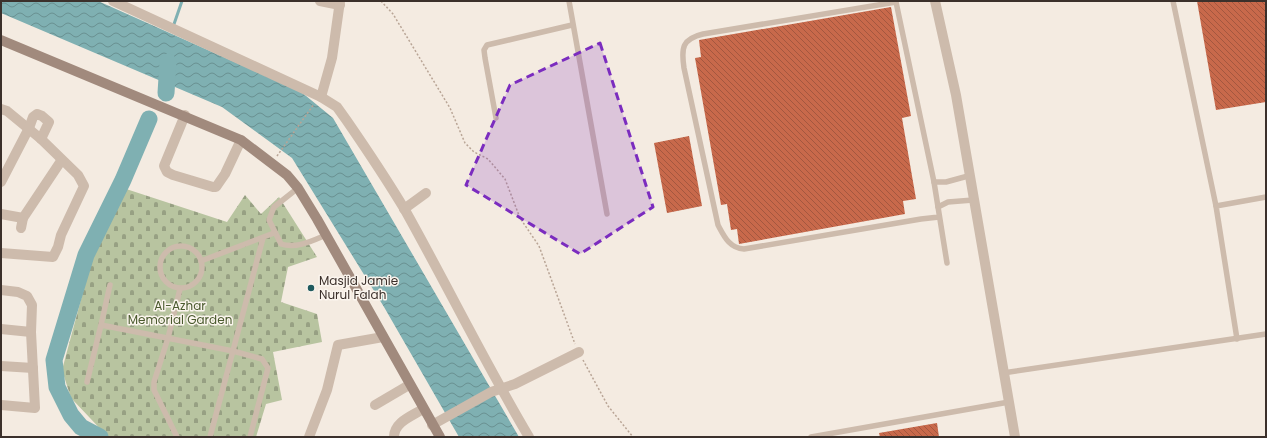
<svg xmlns="http://www.w3.org/2000/svg" width="1267" height="438" viewBox="0 0 1267 438" font-family="Poppins,sans-serif">
<defs>
<pattern id="cemetery-stones" width="16" height="16" patternUnits="userSpaceOnUse"><rect width="16" height="16" fill="#b8c4a0"/><path d="M2 7V4a2 2 0 0 1 4 0v3zM10 15v-3a2 2 0 0 1 4 0v3z" fill="#97a083"/></pattern>
<pattern id="water-waves" width="16" height="10" patternUnits="userSpaceOnUse"><rect width="16" height="10" fill="#7fb0b2"/><path d="M0 5q4-4 8 0t8 0" fill="none" stroke="#699091"/></pattern>
<pattern id="building-back-hatch" width="6" height="6" patternUnits="userSpaceOnUse"><rect width="6" height="6" fill="#c8694b"/><path d="M-1 5l2 2M0 0l6 6M5-1l2 2" fill="none" stroke="#a4573f"/></pattern>
</defs>
<rect width="100%" height="100%" fill="#f4ebe1"/>
<path fill="url(#cemetery-stones)" d="M117 186 227 222 245 195 261 214 279 197 317 257 288 267 281 302 317 314 322 342 273 352 282 400 266 404 256 437H108L71 398 62 370 93 255Z"/>
<path fill="url(#water-waves)" d="M1 1H98L300 91 333 118 519 437H459L384 307 292 158 222 107 1 13Z"/>
<g fill="none" stroke-linecap="round" stroke-linejoin="round">
<path stroke="#7fb0b2" stroke-width="3" d="M173 27 182 1"/>
<g stroke="#7fb0b2" stroke-width="17">
<path d="M166 93 168 62"/>
<path d="M100 437 81 427 71 415 57 387 54 360 86 255 123 180 149 119"/>
</g>
</g>
<g fill="url(#building-back-hatch)">
<path d="M1197 1H1266V102L1216 110Z"/>
<path d="M891 7 911 116 902 118 916 199 903 201 905 214 739 244 737 229 731 230 727 204 721 205 695 58 701 57 699 40Z"/>
<path d="M689 136 702 206 667 213 654 143Z"/>
<path d="M937 423 939 437H880L879 433Z"/>
</g>
<g fill="none" stroke-linecap="round" stroke-linejoin="round">
<g stroke="#b9a596" stroke-width="1.5" stroke-dasharray="2 2" stroke-linecap="butt">
<path d="M381 1 393 14 450 108 465 143 474 152 488 159 505 179 520 218 539 246 575 344"/>
<path d="M277 156 314 104"/>
<path d="M583 360 608 406 633 437"/>
</g>
<g stroke="#cdbbac" stroke-width="5.5">
<path d="M569 1 607 214"/>
<path d="M1173 1 1216 206"/>
<path d="M496 118 485 58 484 50 487 45 572 25"/>
<path d="M934 182H946L968 176"/>
<path d="M298 188 274 207 269 220 281 244C296 249 312 241 326 235"/>
<path d="M938 207 948 202 973 200"/>
<path d="M939 217 921 219 744 249C729 248 724 236 718 225L684 68C681 48 682 39 703 34L896 2 934 182 947 263"/>
<circle cx="181" cy="267" r="21"/>
<path d="M201 261 274 233"/>
<path d="M101 325 110 285"/>
<path d="M1237 339 1216 206 1266 197"/>
<path d="M1003 373 1266 334"/>
<path d="M87 382 101 325 233 351 262 359 268 368 250 437"/>
<path d="M177 437 154 390V382L168 338 180 289"/>
<path d="M210 437 263 238"/>
<path d="M811 437 1009 402"/>
</g>
<g stroke="#cdbbac" stroke-width="10">
<path d="M113 1 321 97 337 107 347 121C367 150 387 180 405 210 447 285 485 363 529 437"/>
<path d="M320 1 340 5"/>
<path d="M935 1 956 95 1015 437"/>
<path d="M321 97 332 58 340 1"/>
<path d="M1 109 7 111 41 139 78 175 84 186 61 235 58 247 53 257 1 253"/>
<path d="M185 115 164 166 167 172 173 175 213 187H216L225 174 241 140"/>
<path d="M1 182 29 128 33 117 37 114 42 116 49 122 41 139"/>
<path d="M404 209 426 193"/>
<path d="M1 214 23 218"/>
<path d="M21 228 23 218 61 161"/>
<path d="M1 290 18 292 27 296 32 305 31 332 35 408 1 405"/>
<path d="M1 329 31 332"/>
<path d="M1 366 33 368"/>
<path d="M375 405 409 385"/>
<path d="M432 425 491 392 515 384 579 352"/>
<path d="M309 437 327 390 338 345 383 337"/>
<path d="M394 437C394 422 412 416 423 409"/>
</g>
<path stroke="#a18a7d" stroke-width="10" d="M1 40 241 140 287 175 298 188 317 219 440 437"/>
</g>
<path fill="#7b2cbf" fill-opacity="0.2" stroke="#7b2cbf" stroke-width="3" stroke-dasharray="8 5" stroke-linejoin="round" d="M600 43 653 207 580 254 466 185 510 85Z"/>
<circle fill="#1f5a5e" stroke="#fbf5ee" stroke-width="1.5" cx="311" cy="288" r="4"/>
<g text-anchor="middle" stroke-width="3" stroke-linejoin="round" paint-order="stroke">
<g font-size="12" fill="#3b302b" stroke="#fbf5ee" text-anchor="start">
<text x="319" y="285">Masjid Jamie<tspan x="319" dy="14">Nurul Falah</tspan></text>
</g>
<g font-size="12" fill="#4a5a2e" stroke="#fbf5ee">
<text x="180" y="310">Al-Azhar<tspan x="180" dy="14">Memorial Garden</tspan></text>
</g>
</g>
<rect width="1267" height="438" fill="none" stroke="#3b302b" stroke-width="4"/>
</svg>
